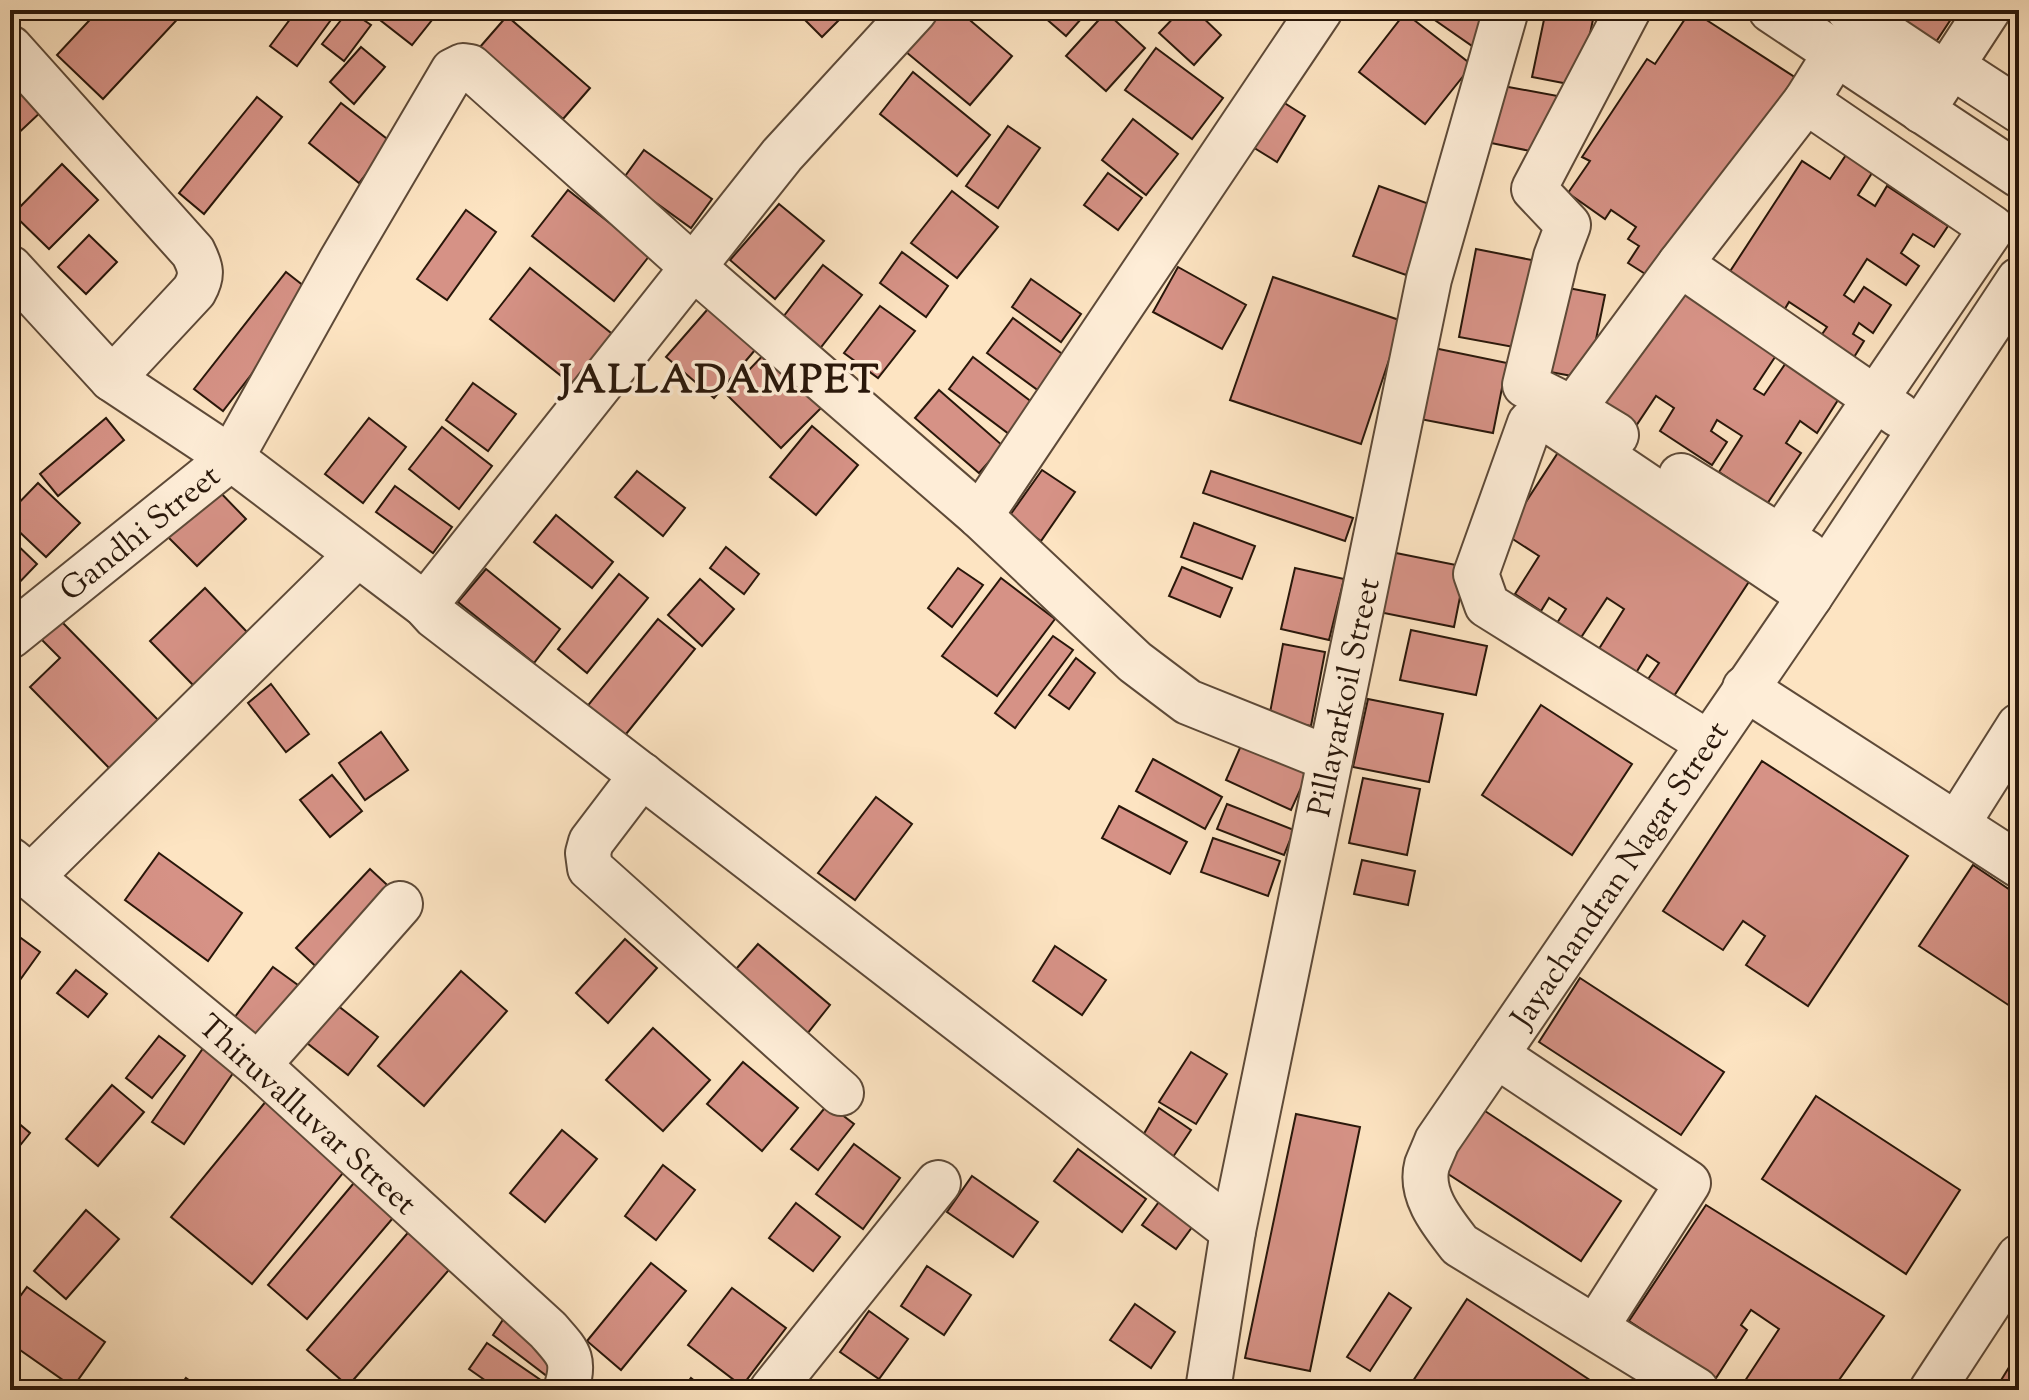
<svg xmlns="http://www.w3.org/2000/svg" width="2029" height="1400" viewBox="0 0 2029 1400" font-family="'Sorts Mill Goudy',serif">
<rect width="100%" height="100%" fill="#fde4c2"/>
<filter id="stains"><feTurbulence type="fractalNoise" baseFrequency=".0025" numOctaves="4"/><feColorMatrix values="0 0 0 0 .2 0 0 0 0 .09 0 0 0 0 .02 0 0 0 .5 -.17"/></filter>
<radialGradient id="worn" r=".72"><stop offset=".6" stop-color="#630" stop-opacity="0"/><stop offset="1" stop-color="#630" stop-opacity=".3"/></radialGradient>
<g fill="#d69286" stroke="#29170a" stroke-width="2">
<path d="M99 10H186L103 99 57 55Z"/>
<path d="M297 10H332L336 13 297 66 270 46Z"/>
<path d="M349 10 371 25 344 61 322 44Z"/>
<path d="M388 10H440L412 45 380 20Z"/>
<path d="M795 10H849L822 37Z"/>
<path d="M932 10H958L1012 56 970 105 900 47Z"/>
<path d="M1036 10H1089L1066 36Z"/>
<path d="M1181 10H1195L1221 35 1194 65 1159 33Z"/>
<path d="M1433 10H1502L1475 48 1429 16Z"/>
<path d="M1546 10H1595L1579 86 1532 77Z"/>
<path d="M1691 10 1807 85 1650 277 1628 263 1639 246 1628 239 1636 227 1611 210 1605 219 1568 193 1590 161 1582 157 1647 59 1655 64Z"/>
<path d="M1870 10H1957L1930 51Z"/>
<path d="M1106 12 1145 48 1106 91 1066 56Z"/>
<path d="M1405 13 1472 65 1425 124 1359 72Z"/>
<path d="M507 16 590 88 563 119 480 47Z"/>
<path d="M361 47 385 67 354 104 330 82Z"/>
<path d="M1156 48 1223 98 1192 139 1125 90Z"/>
<path d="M913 72 990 135 957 176 880 114Z"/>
<path d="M10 75 44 109 10 141Z"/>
<path d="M1503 86 1563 97 1550 155 1491 143Z"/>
<path d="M1267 92 1305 116 1277 162 1238 138Z"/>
<path d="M257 97 282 117 204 214 179 193Z"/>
<path d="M341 103 391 142 359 183 309 143Z"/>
<path d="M1133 119 1178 154 1146 195 1102 160Z"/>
<path d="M1008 126 1040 148 998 208 966 186Z"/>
<path d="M644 150 712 199 691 228 623 179Z"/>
<path d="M1846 155 1872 173 1858 195 1875 206 1887 186 1948 226 1934 247 1913 234 1901 253 1919 266 1906 285 1867 259 1844 295 1854 302 1864 287 1891 305 1873 333 1859 323 1853 334 1864 341 1851 362 1818 340 1827 327 1789 302 1783 312 1727 276 1802 161 1830 179Z"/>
<path d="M62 164 98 200 49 249 13 214Z"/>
<path d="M1108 173 1142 198 1118 230 1084 205Z"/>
<path d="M1379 186 1432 205 1406 275 1353 256Z"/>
<path d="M568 190 650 255 614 301 532 236Z"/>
<path d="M952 191 998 227 957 278 911 243Z"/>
<path d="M779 204 824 241 775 299 730 260Z"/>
<path d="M466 210 496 232 447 300 417 279Z"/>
<path d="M89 235 117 262 86 294 58 267Z"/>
<path d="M1476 249 1547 263 1530 350 1459 337Z"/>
<path d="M902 252 948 286 926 317 880 283Z"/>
<path d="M823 265 862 295 818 351 780 321Z"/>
<path d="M1178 267 1246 305 1222 349 1153 312Z"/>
<path d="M530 268 621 341 580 391 490 319Z"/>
<path d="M286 272 314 294 223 411 194 389Z"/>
<path d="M1678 276 1783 345 1754 389 1764 395 1792 354 1845 389 1817 433 1800 421 1786 443 1801 453 1767 504 1719 472 1742 436 1717 420 1711 431 1727 442 1712 465 1660 431 1674 408 1656 396 1630 435 1591 409Z"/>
<path d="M1273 277 1402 321 1361 444 1230 400Z"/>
<path d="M1031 279 1081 314 1061 342 1012 307Z"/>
<path d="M1563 287 1605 295 1588 379 1545 371Z"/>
<path d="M714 302 761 343 714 398 666 357Z"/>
<path d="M880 306 915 331 878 378 844 353Z"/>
<path d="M1013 318 1065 356 1039 391 987 353Z"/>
<path d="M770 348 826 403 781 448 726 394Z"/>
<path d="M1434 348 1507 363 1493 433 1420 419Z"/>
<path d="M973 357 1037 406 1013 437 949 389Z"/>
<path d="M473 383 516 414 488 451 446 420Z"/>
<path d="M939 390 1003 446 979 473 915 418Z"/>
<path d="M106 418 124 440 58 496 40 474Z"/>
<path d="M369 418 406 447 363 503 325 474Z"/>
<path d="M812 426 858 465 816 515 770 477Z"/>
<path d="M442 427 492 466 459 509 409 469Z"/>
<path d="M1561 448 1754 574 1670 702 1644 685 1659 663 1647 655 1634 676 1597 652 1624 609 1607 598 1580 639 1557 623 1566 609 1549 598 1541 611 1515 594 1539 556 1505 534Z"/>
<path d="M1042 470 1075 492 1041 541 1008 518Z"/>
<path d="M637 471 685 508 663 536 615 497Z"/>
<path d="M1211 471 1353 518 1345 541 1203 493Z"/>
<path d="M38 483 80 523 46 557 10 523V512Z"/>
<path d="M213 485 246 519 197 566 164 533Z"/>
<path d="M395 486 452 527 433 553 376 512Z"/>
<path d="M556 515 613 562 592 588 534 542Z"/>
<path d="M1194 523 1255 546 1242 579 1181 557Z"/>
<path d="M10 538 37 564 14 588 10 585Z"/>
<path d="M726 547 759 574 744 594 710 568Z"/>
<path d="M1386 551 1466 567 1454 627 1374 611Z"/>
<path d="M1182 567 1232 588 1220 617 1169 596Z"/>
<path d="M958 568 983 585 952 627 928 608Z"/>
<path d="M1295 568 1344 579 1329 640 1281 629Z"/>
<path d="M486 569 560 629 534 663 458 602Z"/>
<path d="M619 574 648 598 587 673 558 649Z"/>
<path d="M1001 578 1055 619 997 696 942 656Z"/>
<path d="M700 579 734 609 702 646 668 615Z"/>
<path d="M205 588 248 633 193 685 150 641Z"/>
<path d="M658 619 695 649 622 739 585 709Z"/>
<path d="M60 620 163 725 114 773 30 687 60 658 41 639Z"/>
<path d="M1411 630 1487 646 1476 695 1400 680Z"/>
<path d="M1053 636 1073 650 1015 728 995 713Z"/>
<path d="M1283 644 1325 652 1311 726 1269 718Z"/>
<path d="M1076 658 1095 673 1069 709 1049 695Z"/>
<path d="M271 684 309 734 286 752 248 703Z"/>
<path d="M1368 699 1443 714 1429 782 1353 767Z"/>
<path d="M1541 705 1632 764 1572 855 1482 795Z"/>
<path d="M381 732 408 770 365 800 339 763Z"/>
<path d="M1246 734 1312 764 1291 810 1226 780Z"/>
<path d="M1153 759 1222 797 1205 829 1136 791Z"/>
<path d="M1762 761 1908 856 1808 1006 1746 965 1765 936 1743 921 1723 950 1663 911Z"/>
<path d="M332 775 362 811 330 837 300 800Z"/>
<path d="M1363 778 1420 789 1407 855 1349 843Z"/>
<path d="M876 797 912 824 855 900 818 873Z"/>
<path d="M1227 804 1294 830 1284 855 1217 829Z"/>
<path d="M1119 806 1187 842 1170 874 1102 838Z"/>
<path d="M1213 838 1280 861 1268 896 1201 872Z"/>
<path d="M159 853 242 913 208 961 125 900Z"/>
<path d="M1362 860 1415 871 1408 905 1354 894Z"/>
<path d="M1973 865 2019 896V1012L1919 946Z"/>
<path d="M370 869 398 895 324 974 296 948Z"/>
<path d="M10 930 40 952 10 994Z"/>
<path d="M625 939 657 968 608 1023 576 993Z"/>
<path d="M758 944 830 1005 803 1039 730 976Z"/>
<path d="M1055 946 1106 980 1082 1015 1033 981Z"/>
<path d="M273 967 302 988 259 1044 231 1022Z"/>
<path d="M76 970 107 994 88 1017 57 993Z"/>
<path d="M461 971 507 1011 424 1106 378 1066Z"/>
<path d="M1580 978 1724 1072 1681 1135 1539 1042Z"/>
<path d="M328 998 378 1037 348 1075 298 1036Z"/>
<path d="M653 1028 710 1080 663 1131 606 1080Z"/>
<path d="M159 1036 185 1056 152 1098 126 1078Z"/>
<path d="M206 1044 238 1066 184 1144 152 1122Z"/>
<path d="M1191 1052 1227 1074 1196 1124 1159 1102Z"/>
<path d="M743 1062 798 1108 762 1151 707 1104Z"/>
<path d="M112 1085 144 1112 98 1166 66 1139Z"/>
<path d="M276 1089 357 1156 252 1284 171 1217Z"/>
<path d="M1816 1096 1960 1190 1906 1274 1762 1179Z"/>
<path d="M828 1104 854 1124 818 1170 791 1149Z"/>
<path d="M1159 1108 1191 1130 1173 1157 1142 1137Z"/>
<path d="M1482 1109 1621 1201 1581 1261 1442 1170Z"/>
<path d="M1296 1114 1360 1127 1310 1371 1245 1358Z"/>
<path d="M10 1116 30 1133 10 1158Z"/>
<path d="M562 1130 597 1159 545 1222 510 1193Z"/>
<path d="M854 1144 900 1178 863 1229 816 1194Z"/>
<path d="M1078 1149 1146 1199 1122 1232 1054 1181Z"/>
<path d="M663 1165 695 1190 656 1240 625 1216Z"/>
<path d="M364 1171 404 1205 307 1319 268 1285Z"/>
<path d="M972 1176 1038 1222 1013 1257 947 1212Z"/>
<path d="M1164 1195 1198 1219 1176 1249 1142 1225Z"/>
<path d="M796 1203 840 1237 813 1271 769 1238Z"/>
<path d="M1706 1205 1884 1316 1832 1390H1739L1779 1329 1751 1310 1741 1325 1747 1330 1716 1378 1629 1321Z"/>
<path d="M86 1210 119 1239 66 1299 34 1271Z"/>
<path d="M412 1228 454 1264 348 1386 307 1350Z"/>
<path d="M651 1263 686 1291 621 1370 587 1341Z"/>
<path d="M927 1266 971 1295 944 1335 901 1306Z"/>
<path d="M27 1287 105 1342 73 1387 10 1343V1310Z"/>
<path d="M732 1288 786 1328 742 1386 688 1345Z"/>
<path d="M1389 1293 1411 1308 1370 1371 1347 1357Z"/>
<path d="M1467 1299 1605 1390H1407Z"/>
<path d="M1135 1304 1175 1332 1151 1368 1110 1340Z"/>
<path d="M869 1311 908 1339 879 1379 840 1352Z"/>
<path d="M506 1315 567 1360 552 1380 493 1335Z"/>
<path d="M487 1343 548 1385 545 1390H499L469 1369Z"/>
<path d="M2019 1351V1390H1995Z"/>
<path d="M186 1378 203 1390H177Z"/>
<path d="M691 1378 706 1390H682Z"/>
</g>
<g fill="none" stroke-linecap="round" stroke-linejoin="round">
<g stroke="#5e4a38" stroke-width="48">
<g id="minor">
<path d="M1771 10 2019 175"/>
<path d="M1849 10 1933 66"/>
<path d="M10 48 193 252C201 268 203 275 194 291L112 379"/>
<path d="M1950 65 2019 110"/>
<path d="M1806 101 1680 264 1899 415"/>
<path d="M1922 111 1988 10"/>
<path d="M10 268 112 379 231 458 425 605 435 616 1233 1231"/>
<path d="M1573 409 1525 385 1556 257 1568 225 1534 189 1628 10"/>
<path d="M1616 435 1573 409 1680 264"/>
<path d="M1681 476 1806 553"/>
<path d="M980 516 1320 10"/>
<path d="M1781 537 1992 228 1806 101 1836 53"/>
<path d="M425 605 782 155 915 10"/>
<path d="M10 636 231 458 340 263 453 71 463 66 470 67 693 267 980 516 1135 662 1188 702 1330 759"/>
<path d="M1745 688 2019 865"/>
<path d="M1708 743 1487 605 1476 574 1530 423 1540 414 1810 596"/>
<path d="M642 775 591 842 588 853 590 868 841 1093"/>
<path d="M1957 824 2019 726"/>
<path d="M10 860 258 1065 548 1330C568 1353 576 1358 566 1390"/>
<path d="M31 877 357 555"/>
<path d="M1496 1055 1688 1183 1596 1327"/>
<path d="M258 1065 400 904"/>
<path d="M772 1390 938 1183"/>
<path d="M1208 1390 1233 1231 1429 279 1506 10"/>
<path d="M1696 1390 1460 1245C1443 1223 1419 1195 1427 1165 1430 1157 1434 1149 1437 1141L1810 596 2019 280"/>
<path d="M1932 1390 2019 1257"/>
</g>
</g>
<use href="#minor" stroke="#feedd7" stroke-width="44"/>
</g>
<g text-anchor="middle" stroke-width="7" stroke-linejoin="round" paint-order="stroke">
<g font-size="32" fill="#29170a" stroke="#feedd7">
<text transform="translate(139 532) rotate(-39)" y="11">Gandhi Street</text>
<text transform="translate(1343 697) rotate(-78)" y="11">Pillayarkoil Street</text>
<text transform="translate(1619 874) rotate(-56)" y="11">Jayachandran Nagar Street</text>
<text transform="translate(308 1114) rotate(42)" y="11">Thiruvalluvar Street</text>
</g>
<g font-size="40" font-weight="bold" letter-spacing="2" fill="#29170a" stroke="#feedd7">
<text x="720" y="392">JALLADAMPET</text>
</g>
</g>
<rect width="2029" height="1400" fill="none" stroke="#fde4c2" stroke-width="40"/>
<rect x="12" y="12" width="2005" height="1376" fill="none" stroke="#29170a" stroke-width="4"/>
<rect x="20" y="20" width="1989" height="1360" fill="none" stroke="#29170a" stroke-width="2"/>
<rect width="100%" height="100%" filter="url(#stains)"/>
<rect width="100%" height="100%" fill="url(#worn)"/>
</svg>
